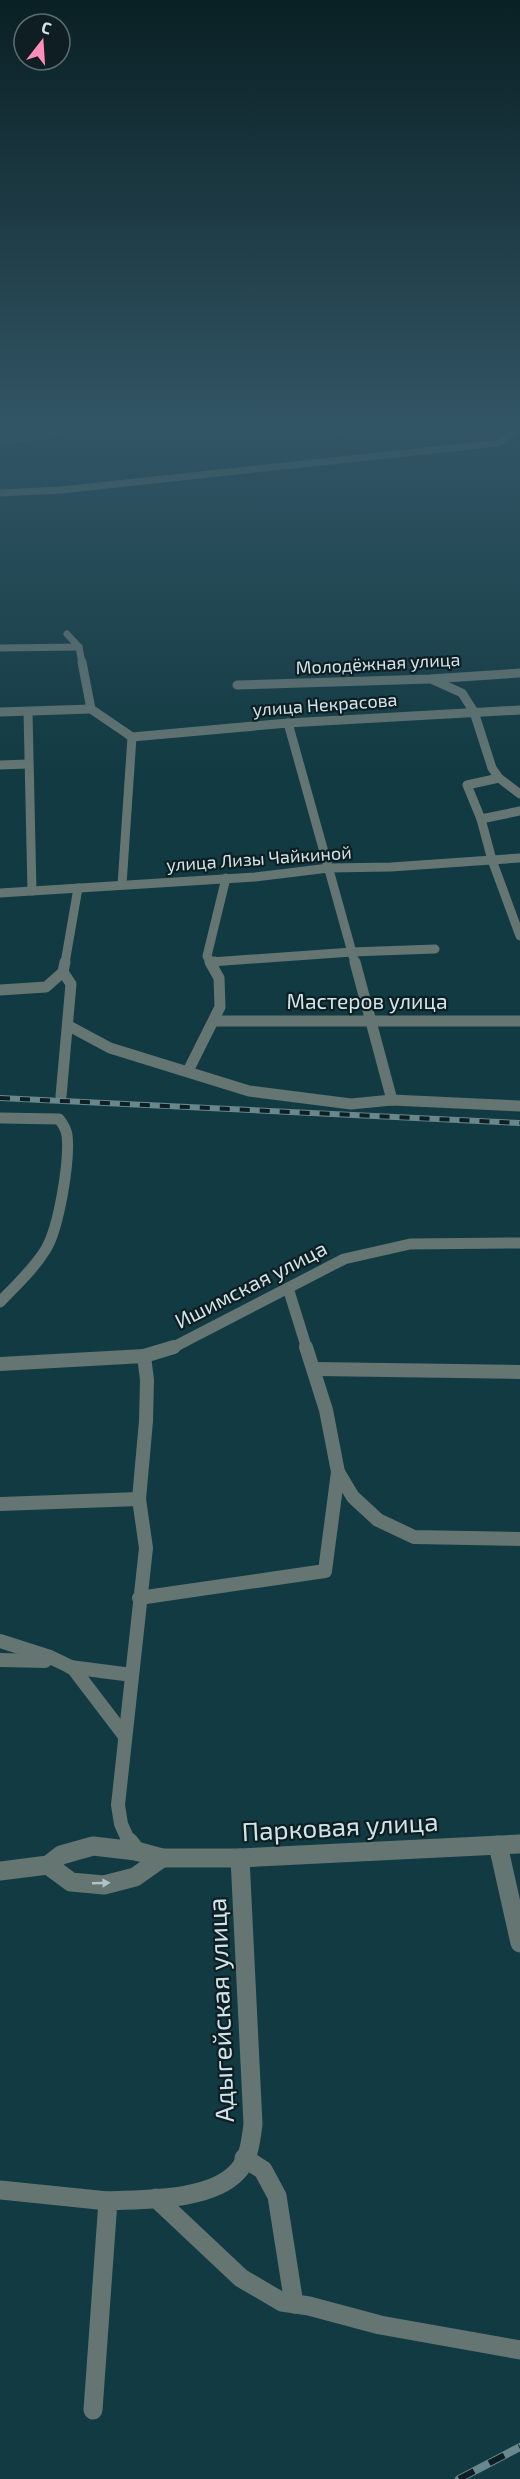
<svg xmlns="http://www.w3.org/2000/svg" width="520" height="2479" viewBox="0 0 520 2479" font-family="'Exo 2',sans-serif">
<rect width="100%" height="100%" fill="#113a42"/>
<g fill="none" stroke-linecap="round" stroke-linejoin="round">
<path fill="#3c6168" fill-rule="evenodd" d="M331 429H347L348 430 340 435Z"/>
<path fill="#3c6168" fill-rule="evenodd" d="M0 429H65L60 437 0 445Z"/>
<g stroke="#647572" stroke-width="7">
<path d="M0 493 61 490 499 443 516 429"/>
<path d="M67 634 79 647 82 663"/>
<path d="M0 648 79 647"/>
</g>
<g stroke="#647572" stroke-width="9">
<path d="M82 662 91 709 132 737 122 885"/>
<path d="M433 680 462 693 474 712 492 768 499 778 520 794"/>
<path d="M237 685 430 679 520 673"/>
<path d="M0 712 91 709"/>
<path d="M28 712 32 891"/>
<path d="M288 723 355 963"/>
<path d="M132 737 288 723 520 710"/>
<path d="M0 765 28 764"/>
<path d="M499 778 467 785 481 819 492 860 520 936"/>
<path d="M481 819 520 811"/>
<path d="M0 893 255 877 329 868 391 867 520 858"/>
<path d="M211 962 352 952 435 949"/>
<path d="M65 963 78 888"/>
<path d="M211 963 207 956 226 878"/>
</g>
<g stroke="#647572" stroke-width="11">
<path d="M211 962H215"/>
<path d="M355 962 392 1100"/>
<path d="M0 990 46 987 63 972"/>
<path d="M214 1021H520"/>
<path d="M69 1026 110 1048 249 1091 351 1104 392 1100 520 1106"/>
<path d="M188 1071 220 1007 219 978 210 962"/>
<path d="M61 1096 71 984 63 972 65 962"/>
<path d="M0 1118 59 1119C63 1124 66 1129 67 1135 70 1161 59 1227 46 1249 34 1269 16 1285 0 1302"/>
<path d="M288 1288 307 1349"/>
<path d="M170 1349 344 1259 410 1244 520 1243"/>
</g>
<g stroke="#647572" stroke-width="14">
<path d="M306 1347 326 1410 338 1472 353 1497 378 1520 414 1537 520 1539"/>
<path d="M0 1364 144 1356 174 1347"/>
<path d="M315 1369 520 1372"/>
<path d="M0 1504 139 1499"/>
<path d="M139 1598 325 1571 338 1472"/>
<path d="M0 1641 50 1657 73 1668 124 1735"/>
<path d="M0 1660 45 1661"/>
<path d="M70 1667 132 1675"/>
<path d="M130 1844 121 1824 118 1805 146 1548 139 1499 146 1421 147 1380 144 1356"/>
</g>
<g stroke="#647572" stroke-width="19">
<path d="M129 1842 136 1851"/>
<path d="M498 1845 520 1943"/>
<path d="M48 1865 71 1882 104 1885 135 1877 162 1858"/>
<path d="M0 1871 48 1865 61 1855 93 1846 136 1851 162 1858H240L520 1844"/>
<path d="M244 2158 263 2170 277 2196 294 2304"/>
<path d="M0 2190 108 2201"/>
<path d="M156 2198 241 2278 282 2302 309 2306 380 2325 520 2350"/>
<path d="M93 2410 108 2201C145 2199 210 2201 237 2172 249 2160 251 2140 253 2124L240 1858"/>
</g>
<g stroke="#68888e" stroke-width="6">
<path id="rail-far1" d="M0 1098 520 1123"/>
</g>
<g stroke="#68888e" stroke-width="8">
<path id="rail" d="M459 2479 520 2447"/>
</g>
<use href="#rail-far1" stroke="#0e1e22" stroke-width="4" stroke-dasharray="10" stroke-linecap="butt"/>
<use href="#rail" stroke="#0e1e22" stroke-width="6" stroke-dasharray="17" stroke-linecap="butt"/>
</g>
<defs><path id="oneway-solid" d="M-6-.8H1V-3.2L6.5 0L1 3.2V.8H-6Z" transform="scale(1.5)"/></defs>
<use fill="#b0c3c5" href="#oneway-solid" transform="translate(101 1883) rotate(-2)"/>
<linearGradient id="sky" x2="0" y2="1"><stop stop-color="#092024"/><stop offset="0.55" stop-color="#325565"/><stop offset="1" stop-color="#325565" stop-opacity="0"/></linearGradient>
<rect width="520" height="776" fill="url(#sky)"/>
<g text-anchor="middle" stroke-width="4.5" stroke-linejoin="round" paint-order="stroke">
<g font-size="18" fill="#d0e4e9" stroke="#0e1e22">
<text transform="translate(378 664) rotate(-3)" y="6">Молодёжная улица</text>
<text transform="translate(325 705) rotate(-4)" y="6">улица Некрасова</text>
<text transform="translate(259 859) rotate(-4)" y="6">улица Лизы Чайкиной</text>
</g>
<g font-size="21" fill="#d0e4e9" stroke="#0e1e22">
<text x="367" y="1009">Мастеров улица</text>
<text transform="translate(251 1285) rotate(-27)" y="7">Ишимская улица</text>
</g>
<g font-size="26" fill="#d0e4e9" stroke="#0e1e22">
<text transform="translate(340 1827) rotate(-3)" y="9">Парковая улица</text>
<text transform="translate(221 2010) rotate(-92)" y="9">Адыгейская улица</text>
</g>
</g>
<g transform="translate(42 42) rotate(17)"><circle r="28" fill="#0e1e22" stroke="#5c6d72" stroke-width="1.5"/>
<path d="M0-4.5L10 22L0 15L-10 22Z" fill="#ff8eb9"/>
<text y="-9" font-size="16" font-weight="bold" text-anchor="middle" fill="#d0e4e9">С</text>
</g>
</svg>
